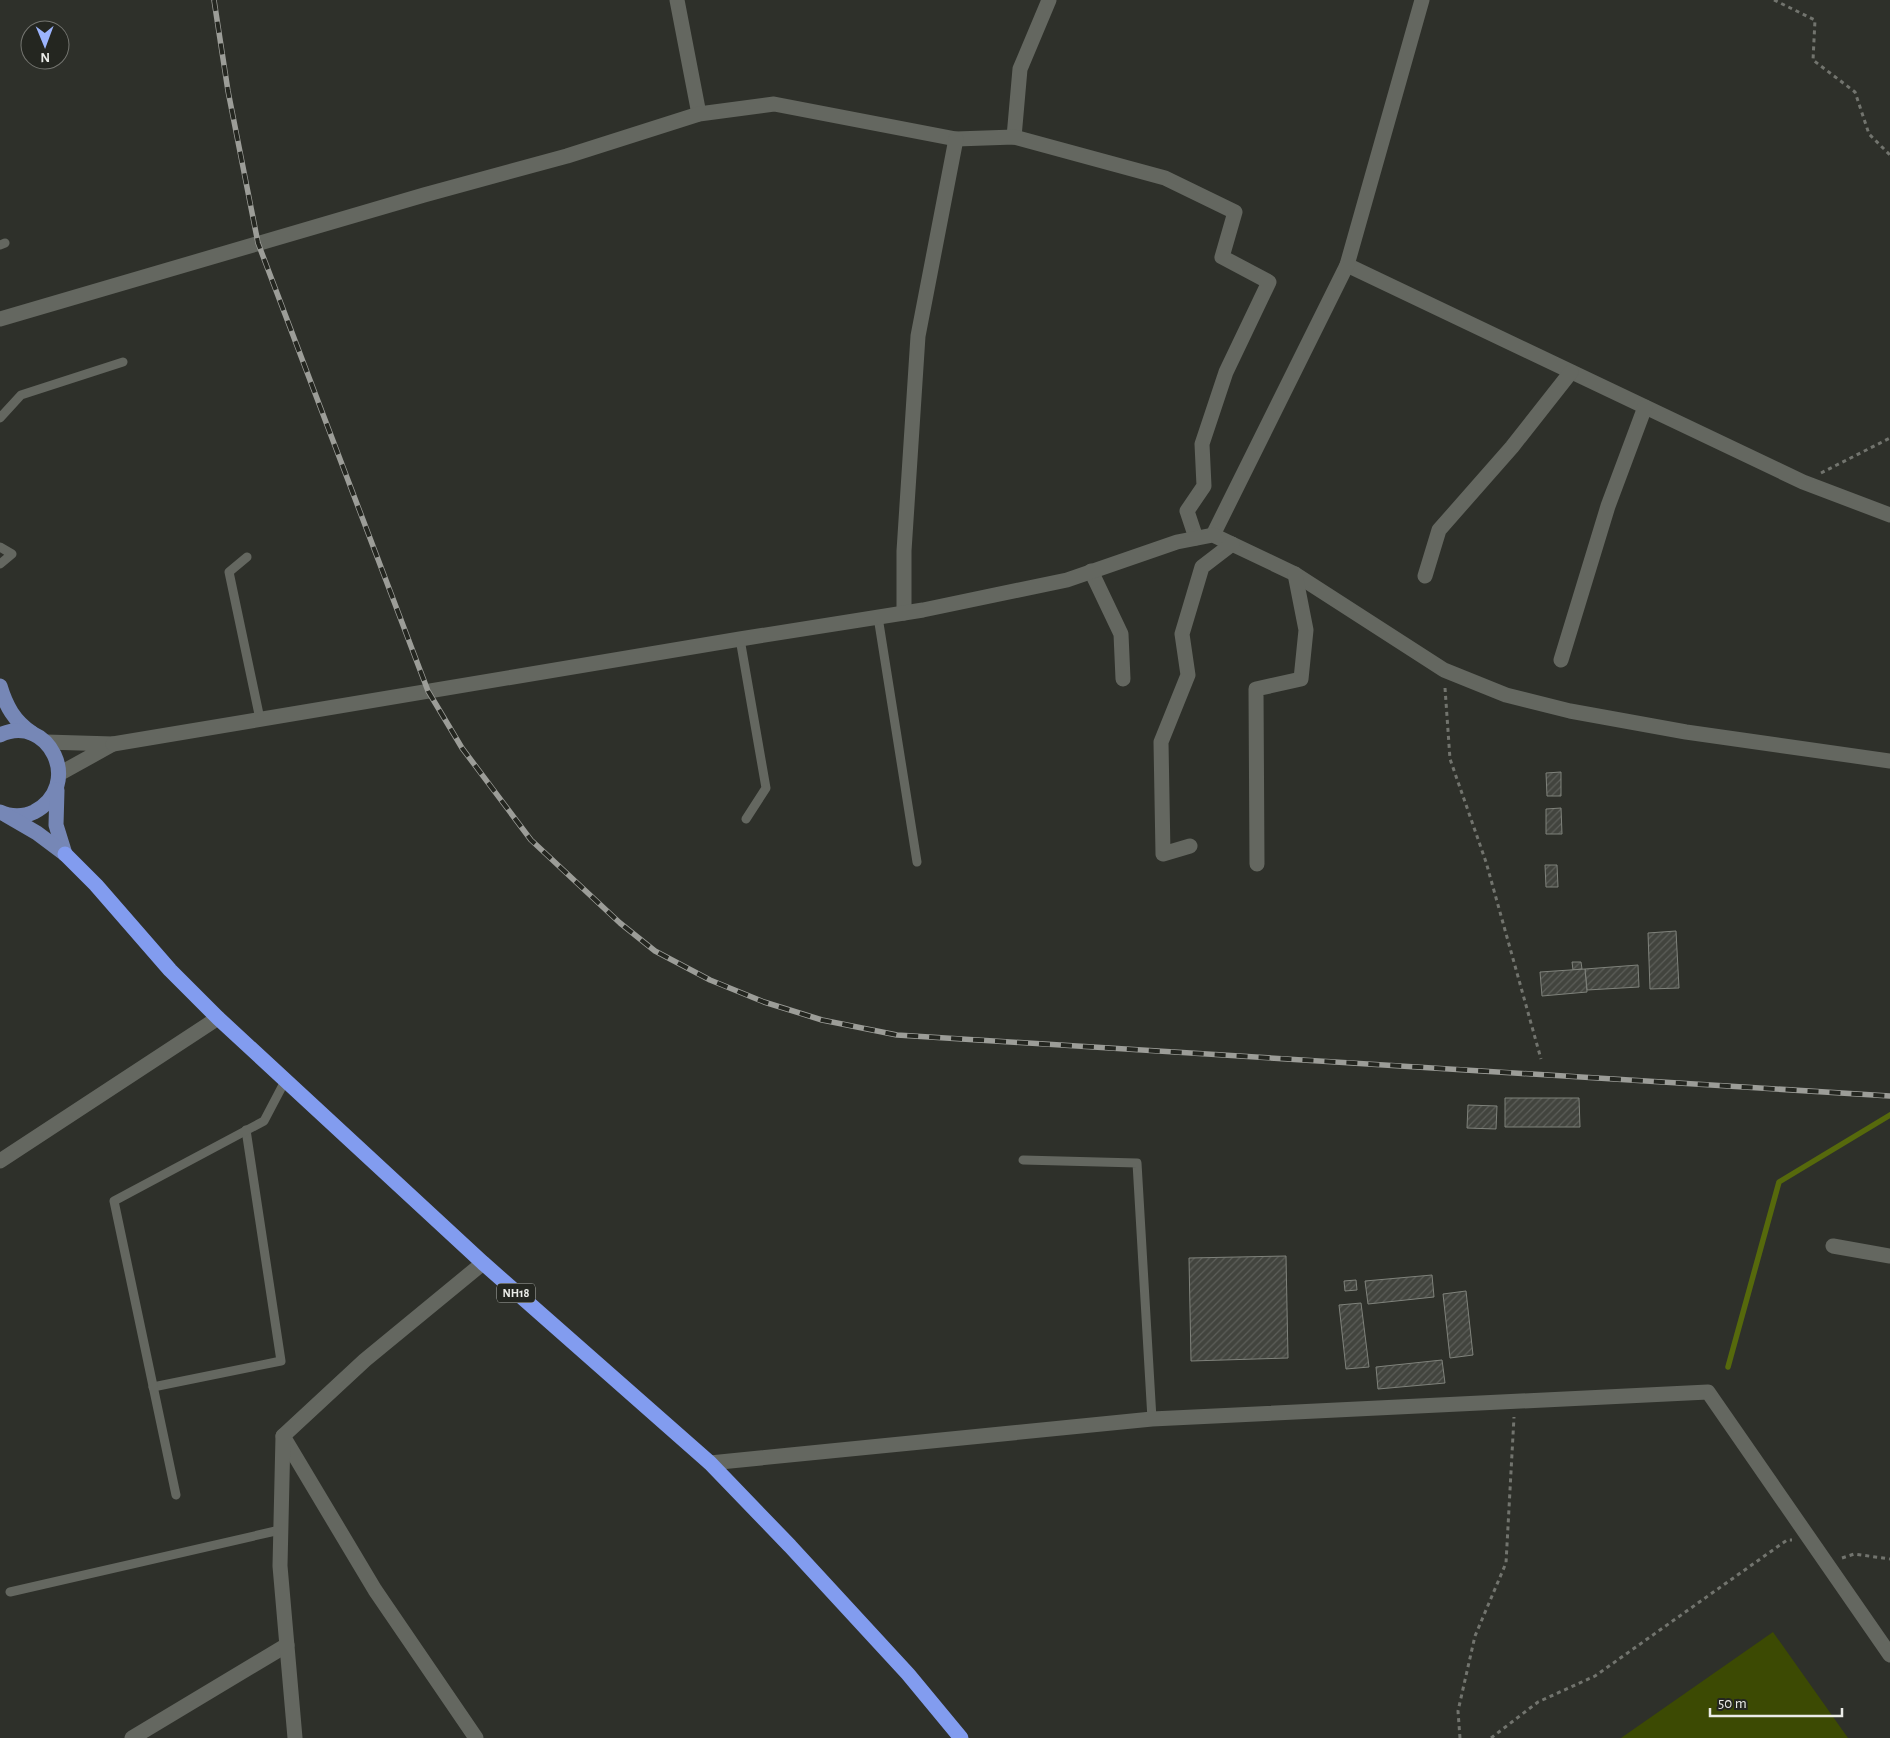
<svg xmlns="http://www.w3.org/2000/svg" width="1890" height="1738" viewBox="0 0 1890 1738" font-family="'Alegreya Sans',sans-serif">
<defs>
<pattern id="building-hatch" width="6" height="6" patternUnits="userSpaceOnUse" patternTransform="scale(1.25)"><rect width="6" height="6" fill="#42443e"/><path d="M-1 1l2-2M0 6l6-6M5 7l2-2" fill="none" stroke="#5d5f5a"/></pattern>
</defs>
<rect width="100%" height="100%" fill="#2e302a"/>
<path fill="#3c4a03" d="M1773 1632 1848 1738H1621Z"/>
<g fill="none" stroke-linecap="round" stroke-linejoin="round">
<path stroke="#56690c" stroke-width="5.5" d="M1728 1367 1779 1182 1890 1115"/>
</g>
<g fill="url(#building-hatch)" stroke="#7f827b">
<path d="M1561 772V796H1547L1546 773Z"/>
<path d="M1561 808 1562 834H1546V809Z"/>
<path d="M1545 865H1557L1558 887H1546Z"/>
<path d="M1676 931 1679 988 1650 989 1648 933Z"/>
<path d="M1572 962H1581L1582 969 1573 970Z"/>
<path d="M1638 965 1639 987 1587 990 1585 969Z"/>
<path d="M1585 969 1587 992 1542 996 1540 972Z"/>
<path d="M1505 1098H1579L1580 1127H1505Z"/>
<path d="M1468 1105 1497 1106 1496 1129 1467 1128Z"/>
<path d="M1286 1256 1288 1358 1191 1361 1189 1258Z"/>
<path d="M1432 1275 1434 1297 1368 1304 1365 1281Z"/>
<path d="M1356 1280 1357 1290 1345 1291 1344 1281Z"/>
<path d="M1466 1291 1473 1355 1450 1358 1443 1294Z"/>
<path d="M1361 1303 1369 1367 1346 1369 1339 1305Z"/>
<path d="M1442 1360 1445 1383 1378 1389 1376 1367Z"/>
</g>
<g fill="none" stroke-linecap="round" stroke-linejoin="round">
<g stroke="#72746e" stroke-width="3" stroke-dasharray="4 4" stroke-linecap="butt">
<path d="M1774 0 1815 20 1813 60 1855 92 1869 134 1890 155"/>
<path d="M1821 473 1890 438"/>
<path d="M1445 688 1450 759 1486 862 1541 1059"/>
<path d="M1842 1558 1854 1554 1890 1559"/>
<path d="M1460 1738 1458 1711 1475 1636 1506 1563 1514 1417"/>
<path d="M1491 1738 1538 1702 1595 1676 1787 1540H1792"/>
</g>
<g stroke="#646760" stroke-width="9">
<path d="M0 245 5 243"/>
<path d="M0 418 21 395 123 362"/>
<path d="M0 547 12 554 0 564"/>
<path d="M247 557 229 572 260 719"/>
<path d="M878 617 917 862"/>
<path d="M740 639 766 788 746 819"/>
<path d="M1023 1160 1137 1163 1152 1419"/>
<path d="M153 1387 281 1361 246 1130"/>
<path d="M176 1495 114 1201 264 1121 285 1081"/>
<path d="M10 1592 280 1530"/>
</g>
<g stroke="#646760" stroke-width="15">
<path d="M677 0 699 114"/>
<path d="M1014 137 1020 69 1049 0"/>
<path d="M1347 265 1803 482 1890 515"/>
<path d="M0 319 424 195 567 156 699 114 774 104 956 139 1014 137 1165 178 1235 212 1222 257 1269 282 1226 372 1202 444 1204 486 1187 511 1196 538"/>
<path d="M1213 535 1347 265 1422 0"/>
<path d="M1091 571 1121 634 1123 679"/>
<path d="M1425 576 1439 530 1512 447 1571 372"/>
<path d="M904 613V551L918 336 956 139"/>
<path d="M1561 660 1608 506 1645 407"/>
<path d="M46 742 113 744 59 774"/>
<path d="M113 744 740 639 923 610 1067 580 1177 542 1213 535 1295 574 1444 670 1506 695 1570 711 1686 732 1890 761"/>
<path d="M1190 846 1163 854 1161 742 1188 675 1182 634 1202 567 1232 544"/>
<path d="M1257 864 1256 689 1301 679 1306 630 1295 574"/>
<path d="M0 1161 218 1018"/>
<path d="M1833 1246 1890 1256"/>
<path d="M283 1436 375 1590 476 1738"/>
<path d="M710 1463 1152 1419 1708 1392 1890 1655"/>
<path d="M132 1738 287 1645"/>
<path d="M295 1738 280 1566 283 1436 365 1360 483 1263"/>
</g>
<g stroke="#7687b6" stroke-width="15">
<path d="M0 686C6 706 14 721 32 733"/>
<path d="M0 735C48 712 85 785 34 812 24 817 10 817 0 812"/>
<path d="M57 790 56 825 65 854"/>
<path d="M6 815 37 833 65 854"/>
</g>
<path stroke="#829cef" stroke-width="15" d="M65 854 96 885 170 970 218 1018 483 1263 710 1463 790 1546 908 1674 961 1738"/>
<g stroke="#9c9d98" stroke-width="5.5">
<path id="rail" d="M214 0 228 91 258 243 428 691 462 748 531 840 620 923 655 951 710 980 764 1002 822 1020 897 1035 1890 1096"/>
</g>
<use href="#rail" stroke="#242620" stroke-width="4" stroke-dasharray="11" stroke-linecap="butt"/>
</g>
<g text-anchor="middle" stroke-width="5" stroke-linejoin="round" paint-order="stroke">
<rect fill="#242620" stroke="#afb1ac" stroke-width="1" x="497" y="1283.5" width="38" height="19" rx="4"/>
<g font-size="12" font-weight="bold" fill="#ebece8">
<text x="516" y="1297">NH18</text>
</g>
</g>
<g transform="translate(45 45) rotate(179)"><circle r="24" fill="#242620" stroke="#747570"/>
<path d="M0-4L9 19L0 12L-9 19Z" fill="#9cb4fd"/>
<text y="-8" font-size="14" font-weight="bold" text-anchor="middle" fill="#ebece8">N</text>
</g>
<path d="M1710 1708v8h132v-8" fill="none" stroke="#ebece8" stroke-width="2.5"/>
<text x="1718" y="1708" font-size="15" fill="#ebece8" stroke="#242620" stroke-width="4" paint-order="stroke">50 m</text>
</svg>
